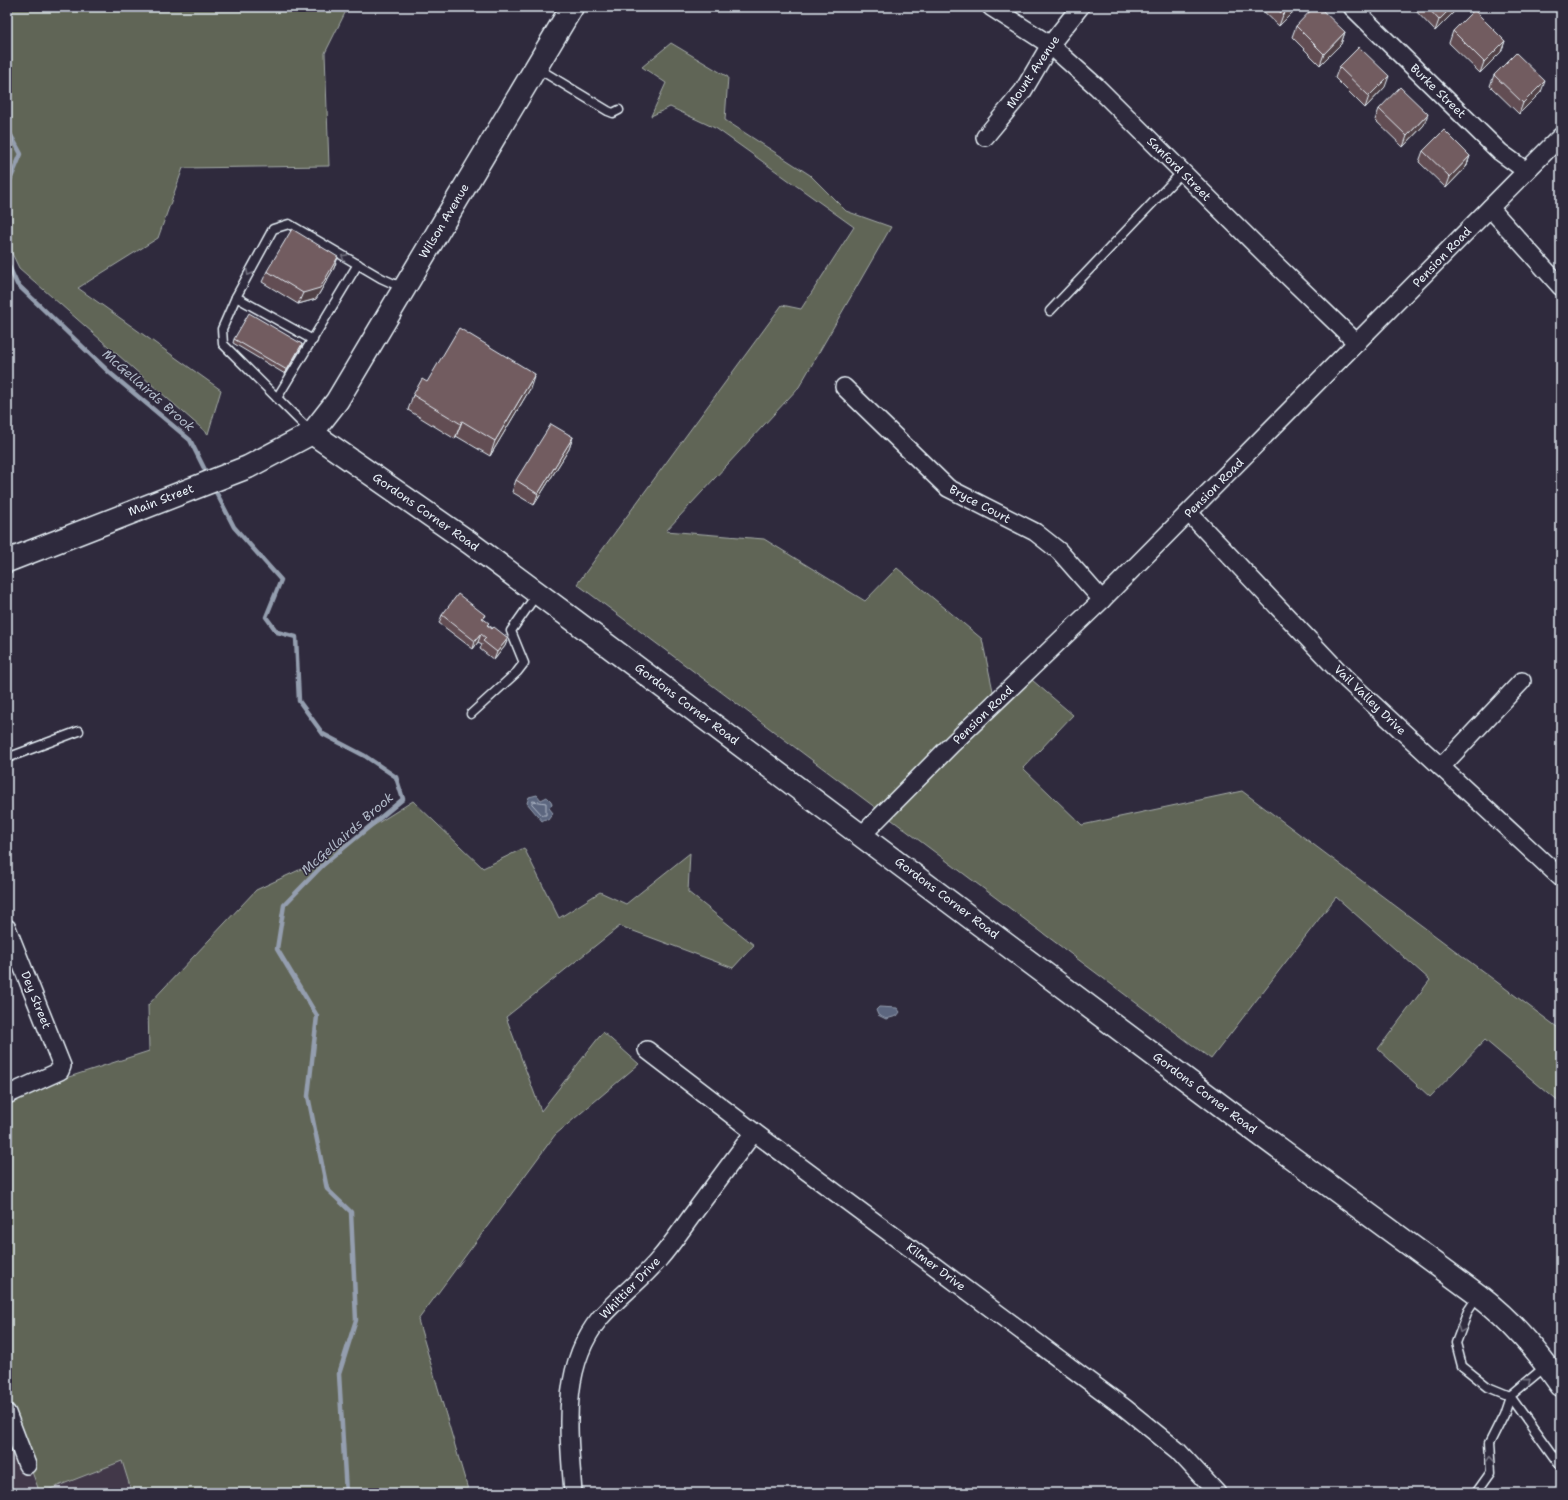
<svg xmlns="http://www.w3.org/2000/svg" width="1568" height="1500" viewBox="0 0 1568 1500" font-family="'Shantell Sans',sans-serif">
<rect width="100%" height="100%" fill="#2f2a3d"/>
<filter id="ink" filterUnits="userSpaceOnUse"><feTurbulence type="fractalNoise" baseFrequency=".025" numOctaves="2"/><feDisplacementMap in="SourceGraphic" scale="8" xChannelSelector="R" yChannelSelector="G"/><feConvolveMatrix kernelMatrix="1 2 1 2 8 2 1 2 1" color-interpolation-filters="sRGB"/></filter>
<g filter="url(#ink)">
<g fill="#433948">
<path d="M7 1406 40 1493H7Z"/>
<path d="M122 1461 132 1493H40Z"/>
</g>
<g fill="#616557" stroke="#a4aba8">
<path d="M7 7H348L325 53 329 166 183 168 158 238 78 288 221 390 208 434 19 268 7 243Z"/>
<path d="M671 43 728 77 725 120 810 175 846 211 891 227 799 387 666 531 764 539 865 601 897 568 982 639 996 705 1046 661 1032 680 1073 715 1023 768 1082 825 1242 791 1561 1030V1104L1485 1040 1430 1097 1378 1049 1430 980 1336 897 1211 1059 577 584 782 305 801 309 854 227 717 129 670 107 651 116 666 83 642 67Z"/>
<path d="M413 801 483 868 524 848 559 918 600 892 626 904 690 853 688 892 754 945 733 968 620 926 506 1017 541 1111 603 1032 639 1064 555 1135 418 1320 469 1493H132L122 1461 40 1493 7 1406V1097L149 1051 148 1005 256 890 314 863Z"/>
</g>
<g fill="#5c667f" stroke="#949eaf">
<path d="M537 795 541 800 547 797 551 801 552 805 549 808 553 813 548 820 545 819 542 821 527 803 529 797Z"/>
<path d="M879 1007 897 1008 900 1012 897 1016 886 1019 878 1015 876 1010Z"/>
</g>
<g fill="none" stroke-linecap="round" stroke-linejoin="round">
<path stroke="#b0b9c8" stroke-width="1" d="M533 801 546 803V815H542L532 804Z"/>
<g stroke="#949eaf" stroke-width="4.5">
<path d="M7 128 21 154 7 187"/>
<path d="M7 262 17 284 110 373 190 440 208 476"/>
<path d="M213 486 234 527 281 580 266 617 277 632 296 637 299 701 323 734 365 756 396 777 403 799 323 865 284 905 277 949 317 1016 308 1096 327 1189 351 1212 356 1320 339 1374 346 1493"/>
</g>
<g stroke="#e8f1f8" stroke-width="11">
<g id="lane">
<path d="M537 68 608 111 613 113 619 110"/>
<path d="M236 297 313 340"/>
<path d="M1050 311 1182 172"/>
<path d="M277 398 358 264"/>
<path d="M311 432 223 344 222 329 236 297 273 229 289 224 381 278 403 288"/>
<path d="M471 714 517 672 524 663 511 631 537 594"/>
<path d="M7 758 79 731"/>
<path d="M7 964 19 959"/>
<path d="M1478 1296 1468 1311 1456 1343 1462 1366 1488 1387 1510 1396 1561 1467"/>
<path d="M1476 1493 1491 1472 1489 1444 1504 1414 1510 1396 1546 1366"/>
</g>
</g>
<g stroke="#e8f1f8" stroke-width="20">
<g id="street">
<path d="M991 7 1050 45 1097 87 1268 257 1357 343"/>
<path d="M1352 7 1500 152 1526 171"/>
<path d="M985 137 1023 91 1050 45 1080 7"/>
<path d="M1490 208 1561 287"/>
<path d="M844 387 948 488 1035 532 1059 551 1102 600"/>
<path d="M1189 513 1347 680 1561 878"/>
<path d="M1441 767 1522 681"/>
<path d="M862 835 952 744 1102 600 1561 136"/>
<path d="M7 928 62 1066 60 1071 7 1095"/>
<path d="M647 1050 754 1132 1125 1408 1178 1451 1217 1493"/>
<path d="M7 1413 27 1465"/>
<path d="M573 1493C569 1434 559 1368 600 1318 618 1297 642 1280 660 1258 672 1244 682 1229 693 1214 713 1187 734 1159 754 1132"/>
</g>
</g>
<g stroke="#e8f1f8" stroke-width="25">
<g id="secondary">
<path d="M312 433 470 543 571 618 1227 1110 1478 1295C1513 1322 1536 1350 1561 1385"/>
<path d="M7 561 248 467 312 433 337 401 572 7"/>
</g>
</g>
<use href="#lane" stroke="#2f2a3d" stroke-width="8"/>
<use href="#street" stroke="#2f2a3d" stroke-width="17"/>
<use href="#secondary" stroke="#2f2a3d" stroke-width="22"/>
</g>
<g fill="#624e53" stroke="#e8f1f8">
<path d="M1259 7H1298L1279 26Z"/>
<path d="M1412 7H1457L1456 10 1435 31Z"/>
<path d="M1296 26 1345 32 1341 44 1320 65 1292 37Z"/>
<path d="M1453 31 1505 41 1501 52 1480 73 1449 43Z"/>
<path d="M1339 67 1385 87 1365 108 1335 78Z"/>
<path d="M1494 75 1541 92 1519 114 1490 86Z"/>
<path d="M1379 109 1424 125 1403 147 1375 120Z"/>
<path d="M1423 151 1470 156 1466 167 1446 188 1419 162Z"/>
<path d="M338 257 334 268 316 299 298 304 262 282 267 271Z"/>
<path d="M234 339 302 344 301 348 285 374 233 343Z"/>
<path d="M427 382 530 389 490 456 456 436 455 439 408 410 413 395Z"/>
<path d="M573 437 569 449 534 505 512 492 516 480Z"/>
<path d="M442 615H485L483 619 488 625 508 638 505 646 494 660 480 649 482 644 478 642 473 649 439 623Z"/>
</g>
<g fill="#504044" stroke="#e8f1f8">
<path d="M1291 7H1298L1279 26 1283 15Z"/>
<path d="M1452 7H1457L1456 10 1435 31 1439 20Z"/>
<path d="M1345 32 1341 44 1320 65 1324 54Z"/>
<path d="M1505 41 1501 52 1480 73 1484 62Z"/>
<path d="M1389 76 1385 87 1365 108 1369 96Z"/>
<path d="M1545 81 1541 92 1519 114 1523 103Z"/>
<path d="M1428 114 1424 125 1403 147 1407 136Z"/>
<path d="M1470 156 1466 167 1446 188 1450 177Z"/>
<path d="M338 257 334 268 316 299 298 304 303 293Z"/>
<path d="M302 344 301 348 285 374 287 370Z"/>
<path d="M535 374 530 389 490 456 495 441Z"/>
<path d="M462 421 456 436 455 439 461 424Z"/>
<path d="M573 437 569 449 534 505 538 494Z"/>
<path d="M481 634 478 642 473 649 475 641Z"/>
<path d="M508 638 505 646 494 660 497 652Z"/>
</g>
<g fill="#725b61" stroke="#e8f1f8">
<path d="M1275 7H1291L1283 15Z"/>
<path d="M1314 7H1319L1345 32 1324 54 1296 26Z"/>
<path d="M1427 7H1452L1439 20Z"/>
<path d="M1474 10 1505 41 1484 62 1453 31Z"/>
<path d="M1359 47 1389 76 1369 96 1339 67Z"/>
<path d="M1516 53 1545 81 1523 103 1494 75Z"/>
<path d="M1400 87 1428 114 1407 136 1379 109Z"/>
<path d="M1444 130 1470 156 1450 177 1423 151Z"/>
<path d="M292 229 338 257 320 288 303 293 267 271Z"/>
<path d="M249 313 302 344 287 370 234 339Z"/>
<path d="M459 328 535 374 495 441 462 421 461 424 413 395 422 379 427 382Z"/>
<path d="M551 424 573 437 538 494 516 480Z"/>
<path d="M458 594 485 615 482 618 489 623 487 625 492 629 494 627 508 638 497 652 483 641 486 638 481 634 475 641 442 615Z"/>
</g>
<defs><path id="oneway-chevron" d="M-2-3.5L2.5 0L-2 3.5" fill="none" stroke-width="1.6" stroke-linecap="round" stroke-linejoin="round"/></defs>
<g stroke="#70707e">
<use href="#oneway-chevron" transform="translate(344 257) rotate(-150)"/>
<use href="#oneway-chevron" transform="translate(249 273) rotate(119)"/>
<use href="#oneway-chevron" transform="translate(1461 1330) rotate(111)"/>
<use href="#oneway-chevron" transform="translate(1528 1381) rotate(-40)"/>
<use href="#oneway-chevron" transform="translate(1490 1459) rotate(-93)"/>
</g>
</g>
<g text-anchor="middle" stroke-width="3" stroke-linejoin="round" paint-order="stroke">
<g font-size="12" fill="#e8f1f8" stroke="#2f2a3d">
<text transform="translate(1033 72) rotate(-56)" y="4">Mount Avenue</text>
<text transform="translate(1438 91) rotate(44)" y="4">Burke Street</text>
<text transform="translate(1179 169) rotate(45)" y="4">Sanford Street</text>
<text transform="translate(444 221) rotate(-59)" y="4">Wilson Avenue</text>
<text transform="translate(1442 257) rotate(-46)" y="4">Pension Road</text>
<text transform="translate(1214 488) rotate(-45)" y="4">Pension Road</text>
<text transform="translate(161 500) rotate(-21)" y="4">Main Street</text>
<text transform="translate(980 504) rotate(28)" y="4">Bryce Court</text>
<text transform="translate(426 512) rotate(35)" y="4">Gordons Corner Road</text>
<text transform="translate(1370 700) rotate(44)" y="4">Vail Valley Drive</text>
<text transform="translate(687 704) rotate(37)" y="4">Gordons Corner Road</text>
<text transform="translate(983 715) rotate(-44)" y="4">Pension Road</text>
<text transform="translate(947 898) rotate(37)" y="4">Gordons Corner Road</text>
<text transform="translate(36 1000) rotate(68)" y="4">Dey Street</text>
<text transform="translate(1205 1093) rotate(37)" y="4">Gordons Corner Road</text>
<text transform="translate(936 1267) rotate(37)" y="4">Kilmer Drive</text>
<text transform="translate(630 1288) rotate(-46)" y="4">Whittier Drive</text>
</g>
<g font-size="13" font-style="italic" fill="#b0b9c8" stroke="#2f2a3d">
<text transform="translate(149 390) rotate(41)" y="5">McGellairds Brook</text>
<text transform="translate(347 833) rotate(-41)" y="5">McGellairds Brook</text>
</g>
</g>
<rect width="1568" height="1500" fill="none" stroke="#2f2a3d" stroke-width="24"/>
<rect x="12" y="12" width="1544" height="1476" fill="none" stroke="#e8f1f8" stroke-width="1.5" filter="url(#ink)"/>
</svg>
